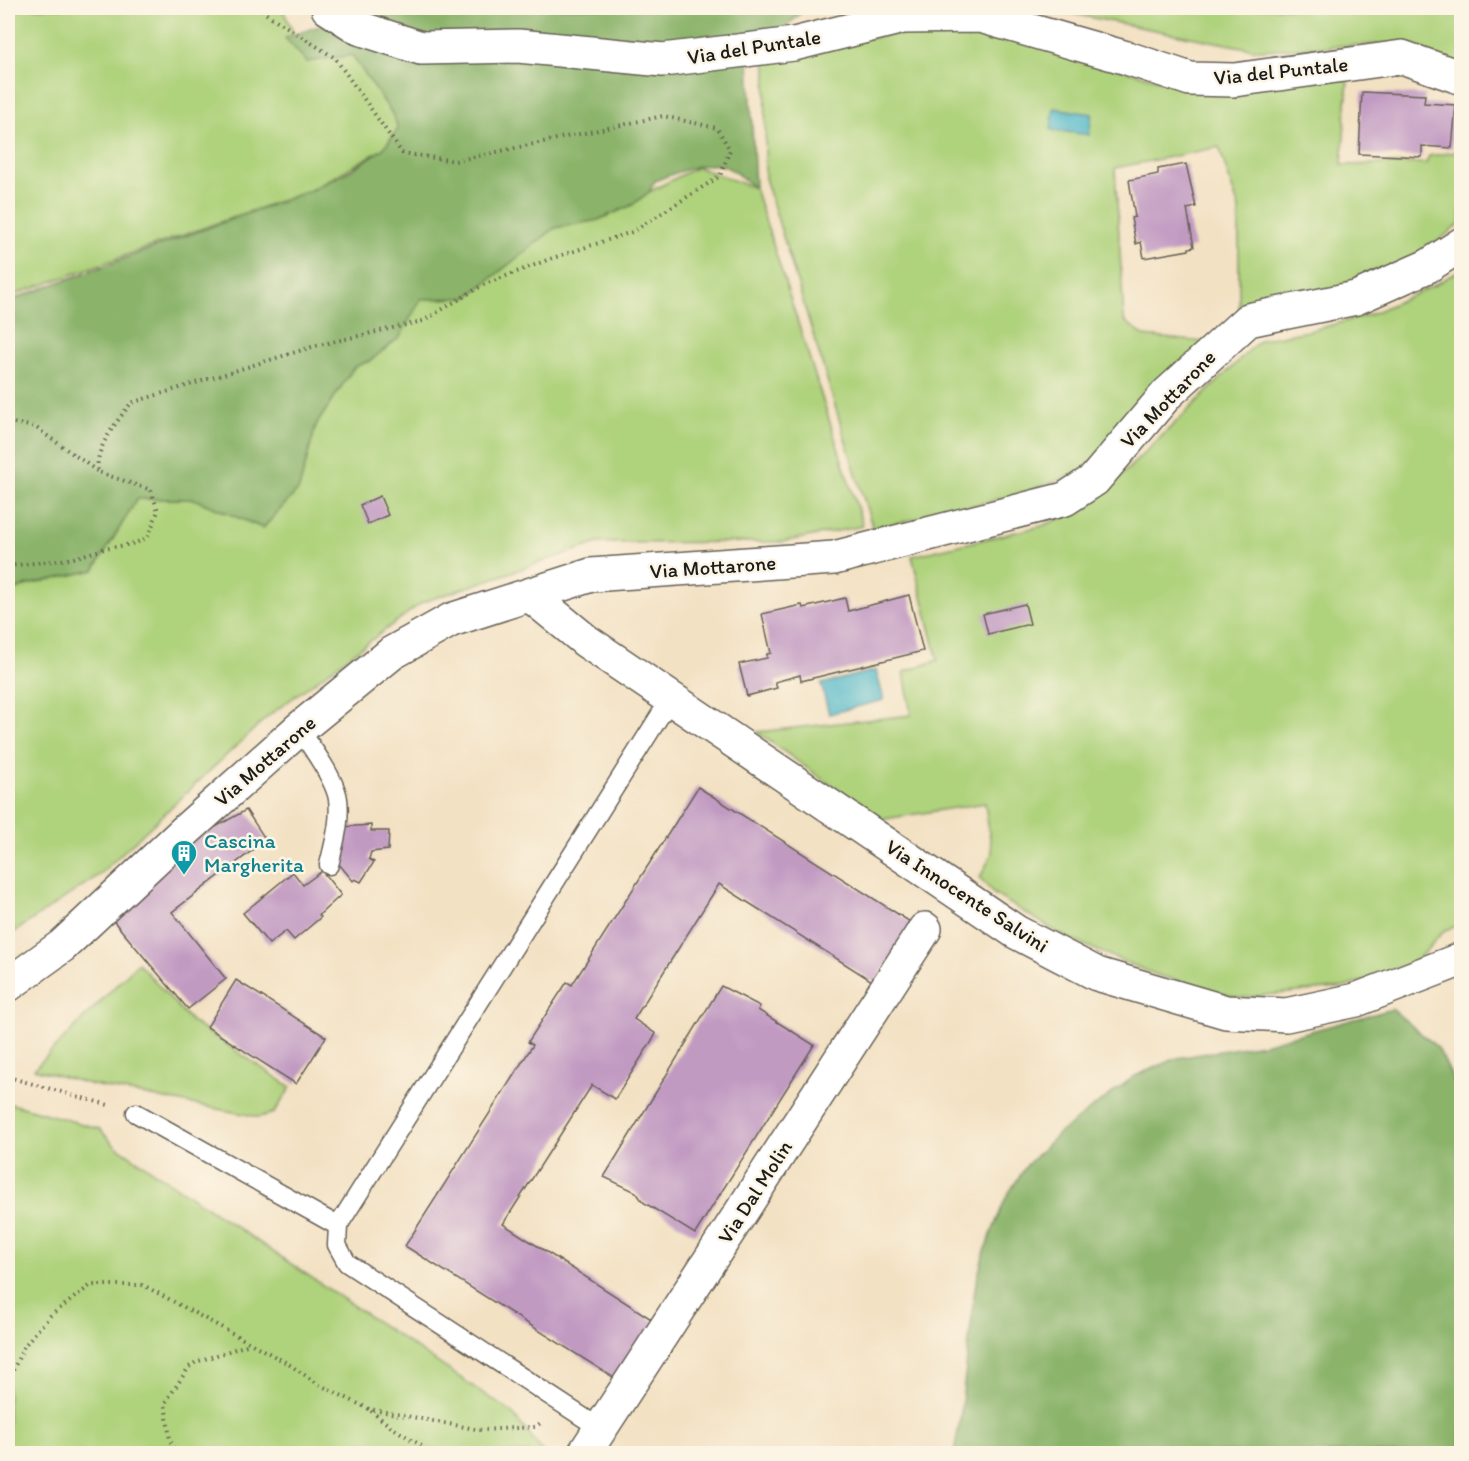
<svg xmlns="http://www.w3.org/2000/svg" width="1469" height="1461" viewBox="0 0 1469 1461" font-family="Itim,sans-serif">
<rect width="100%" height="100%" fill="#fcf5e5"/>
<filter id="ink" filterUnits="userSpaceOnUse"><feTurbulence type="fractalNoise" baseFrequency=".0167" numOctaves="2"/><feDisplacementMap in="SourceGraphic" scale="12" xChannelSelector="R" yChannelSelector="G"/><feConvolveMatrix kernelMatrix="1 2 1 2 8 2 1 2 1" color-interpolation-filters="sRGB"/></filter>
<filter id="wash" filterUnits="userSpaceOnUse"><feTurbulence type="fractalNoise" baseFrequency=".008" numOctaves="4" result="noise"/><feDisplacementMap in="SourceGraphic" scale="24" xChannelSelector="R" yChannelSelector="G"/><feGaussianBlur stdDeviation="1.35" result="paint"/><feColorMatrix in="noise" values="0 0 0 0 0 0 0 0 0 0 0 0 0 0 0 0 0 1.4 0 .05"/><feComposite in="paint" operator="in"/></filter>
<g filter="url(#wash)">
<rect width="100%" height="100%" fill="#f3e1c3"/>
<g fill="#afd27b" stroke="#66774c" stroke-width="1.5">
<path d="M8 8H282L307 62 352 55 394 116 398 129 383 149 311 190 8 297Z"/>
<path d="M1042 8H1461V67L1405 43 1257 50Z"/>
<path d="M924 28 989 30 1190 89 1348 77 1342 165 1426 163 1429 156 1456 152 1461 149V223L1427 250 1355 291 1239 311V209L1219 147 1115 168 1124 320 1144 336 1205 342 1082 472 1016 495 873 529 765 178 766 58Z"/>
<path d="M697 167 755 188 863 526 782 542 598 543 423 602 267 717 99 875 8 936V594L27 585 94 570 137 499H194L263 528 299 489 316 425 354 367 372 360 421 299 466 298 555 228 598 220 632 205 649 192Z"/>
<path d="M1461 269V924L1444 931 1416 961 1346 987 1239 998 1157 975 1067 938 994 894 980 878 992 853 985 803 879 820 757 732 911 715 904 672 938 660 912 556 1042 526 1090 506 1260 340 1313 330 1369 315 1435 285Z"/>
<path d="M138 963 192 1022 291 1087 274 1113 259 1117 93 1085 34 1069Z"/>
<path d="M8 1103 100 1129 113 1144 511 1412 544 1453H8Z"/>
</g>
<g fill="#8bb46b" stroke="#546844" stroke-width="1.5">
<path d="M369 8H806L749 62 755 188C746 182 735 170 724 166 706 160 672 174 655 181L649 192 632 205 598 220 555 228 466 298 421 299 400 337 371 360 354 367 316 425 299 489 263 528 194 499H137L94 570 27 585 8 594V301L311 190 351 170 383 149 398 129 394 116 352 55 307 62 285 38Z"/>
<path d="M1392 1009 1438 1048 1461 1096V1453H954L960 1420 975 1288 984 1252 1006 1197 1027 1165 1058 1134 1135 1076 1177 1058 1263 1044Z"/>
</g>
<g fill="#4bb6c8" stroke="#346972" stroke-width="1.5">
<path d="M1054 108 1092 114 1089 135 1051 130Z"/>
<path d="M876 670 884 700 829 714 821 684Z"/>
</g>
<g id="blocks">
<g fill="#c19ac2">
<path d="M1362 92 1425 95 1424 103 1456 105 1452 148 1422 146V157L1359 154Z"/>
<path d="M1186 164 1196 207 1187 209 1194 247 1189 248V250L1144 258 1141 242 1136 244 1131 218 1135 217 1129 180 1158 174V169Z"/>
<path d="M380 496 388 515 368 524 360 505Z"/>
<path d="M909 595 923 651 801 681 800 675 775 682 777 688 747 696 739 664 767 658V654L771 653 762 614 802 605 803 608 845 598 848 611Z"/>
<path d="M1025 604 1030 624 988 634 983 614Z"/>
<path d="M698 787 912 923 875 983 719 884 634 1019 656 1034 615 1099 592 1085 503 1224 656 1322 619 1381 405 1246 533 1045 528 1042 567 982 572 985Z"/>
<path d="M246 810 266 840 172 912 226 979 188 1009 105 911 192 840Z"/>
<path d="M371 825V831H389L388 850 371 852 369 859 374 862 361 882 355 879 353 881 334 858 341 827Z"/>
<path d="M322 871 341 895 319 915 321 917 294 940 286 931 269 944 243 913 293 872 303 885Z"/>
<path d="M236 980 326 1037 296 1084 207 1027Z"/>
<path d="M721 986 760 1006 758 1010 814 1045 695 1234 643 1202 636 1192 604 1177Z"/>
</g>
</g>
</g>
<g filter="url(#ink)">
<use href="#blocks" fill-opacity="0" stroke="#676156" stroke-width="1.5"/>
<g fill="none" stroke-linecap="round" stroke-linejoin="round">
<g stroke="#676156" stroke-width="21">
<g id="service">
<path d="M299 729C311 746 335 779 338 799 341 821 334 844 329 865"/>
<path d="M136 1113 338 1226"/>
<path d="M601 1429 347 1263 337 1245 338 1226 671 698"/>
</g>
</g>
<g stroke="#676156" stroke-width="36">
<g id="minor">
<path d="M328 8 359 28 421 48 518 46 663 60 794 44 903 17 980 16 1127 58 1190 79 1234 80 1402 57 1462 78"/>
<path d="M530 595 586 641 1016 932 1097 974 1226 1012 1286 1015 1356 1000 1462 959"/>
<path d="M8 985 62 946 185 831 299 729 392 653 451 620 591 575 834 558 1065 499 1094 480 1167 394 1248 320 1356 298 1428 266 1462 244"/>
<path d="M584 1454 925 929"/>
</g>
</g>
<g stroke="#676156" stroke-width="4" stroke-dasharray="1.5 4.5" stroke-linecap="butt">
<path d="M8 422 35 427 97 471"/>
<path d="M8 566 70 559 104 549 136 543 148 537 158 511 151 490 98 472C94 448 117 422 131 403L315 346 423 321 483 285 550 259 632 232 720 176 730 150 717 128 663 116 455 161 402 153 335 58 265 13 261 8"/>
<path d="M8 1077 112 1106"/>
<path d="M8 1381 24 1346 50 1316 91 1285H143L287 1363 318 1384 369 1409 481 1430 535 1427 542 1422"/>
<path d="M371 1411 390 1426 423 1447 428 1454"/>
<path d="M8 1453V1454"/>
<path d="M176 1454 170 1440 165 1403 189 1367 196 1362 250 1344"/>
</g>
<use href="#service" stroke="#fff" stroke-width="18"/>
<use href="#minor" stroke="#fff" stroke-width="33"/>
</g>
</g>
<defs>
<g id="building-pin" transform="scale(1.35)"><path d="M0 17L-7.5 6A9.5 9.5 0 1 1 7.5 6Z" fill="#0f9aa8" stroke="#fcf5e5"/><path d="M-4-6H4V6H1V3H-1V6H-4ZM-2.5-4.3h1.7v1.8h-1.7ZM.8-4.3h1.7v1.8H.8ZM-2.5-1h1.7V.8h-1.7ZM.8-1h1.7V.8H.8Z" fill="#fff"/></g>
</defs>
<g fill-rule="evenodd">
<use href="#building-pin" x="184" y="853"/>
</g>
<g text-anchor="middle" stroke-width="5" stroke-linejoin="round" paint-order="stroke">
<g font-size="21" fill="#1c1c1c" stroke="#fcf5e5">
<text transform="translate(754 47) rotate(-9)" y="7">Via del Puntale</text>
<text transform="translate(1281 71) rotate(-6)" y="7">Via del Puntale</text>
<text transform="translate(1168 399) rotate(-46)" y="7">Via Mottarone</text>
<text transform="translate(713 567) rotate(-4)" y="7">Via Mottarone</text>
<text transform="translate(265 761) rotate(-41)" y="7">Via Mottarone</text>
<text transform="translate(967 896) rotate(33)" y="7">Via Innocente Salvini</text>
<text transform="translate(755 1192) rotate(-57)" y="7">Via Dal Molin</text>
</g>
<g font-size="21" fill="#0d838f" stroke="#fcf5e5" text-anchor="start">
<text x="204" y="848">Cascina<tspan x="204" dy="24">Margherita</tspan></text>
</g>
</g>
<rect width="1469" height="1461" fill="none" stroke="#fcf5e5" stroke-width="30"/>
</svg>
